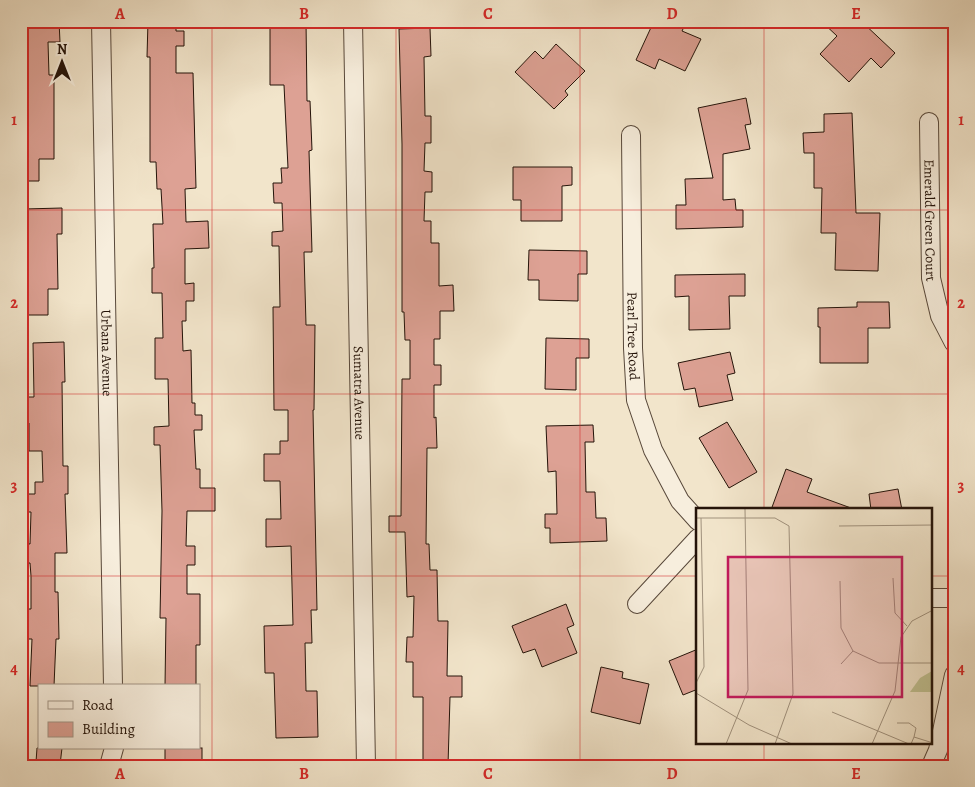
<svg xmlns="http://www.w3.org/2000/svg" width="975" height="787" viewBox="0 0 975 787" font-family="Alegreya,serif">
<rect width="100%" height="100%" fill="#f2e5cb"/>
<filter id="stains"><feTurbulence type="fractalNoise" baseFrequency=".004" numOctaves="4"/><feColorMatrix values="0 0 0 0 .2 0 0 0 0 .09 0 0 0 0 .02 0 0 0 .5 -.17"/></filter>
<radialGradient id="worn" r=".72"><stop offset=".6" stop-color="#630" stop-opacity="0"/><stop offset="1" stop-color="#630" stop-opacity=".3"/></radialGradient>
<g fill="#dda194" stroke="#241309">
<path d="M21 21H59L60 42H48L49 75H54V159H39V181H21Z"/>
<path d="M148 21H176V31H184V46H176V73H193L196 188 185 189 186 222 208 221 209 248 185 249V284L194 283V301H186V321H182L183 351 191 350 192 403H195V415H202V430H194L196 469H200V488H215V511H187L186 546H195V565H187V594H200V645H196V686H165L166 618H160L162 511 160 445H154V427L169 426 168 379H155V338H163L162 293H152V268H154L153 224H163L161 189H157L156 162H150V57H147Z"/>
<path d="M270 21H306L307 101H310L312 150 309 151 312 252H304L306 325H315L314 410H313L317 610H311L312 643H305L306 691H317L318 737 276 738 274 673H265L264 626 293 625 291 546 266 547V519H281L280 481H264V454H280V441H288V410H274L273 307H280L279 246H272V232L283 231 282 203H274L273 183H282L281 168H288L284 85H270Z"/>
<path d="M654 21H687L682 31 701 39 685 71 659 59 655 69 636 60Z"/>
<path d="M821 21H861L895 53 881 68 871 58 849 82 820 54 837 36Z"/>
<path d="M430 28 431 56 424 57 425 116H431V143H425L424 171 432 172V192H425L424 221H431V243H439V286L453 285 454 311H440V339H434V365H441V385H434V418L436 417 437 448H427L426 544H429L430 570H437L438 621H448L447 676H462V697H450L448 766H423V697H413V662H406L407 637H413L414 596 407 597 405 532H389V516H401L402 379H410V340H405L404 312H402V144L399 29Z"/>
<path d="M556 44 585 71 565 91 568 95 554 109 515 72 535 51 543 59Z"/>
<path d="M746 98 751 124 745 125 750 149 723 154V200L735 199 736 210H743V227L676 229V205H686L685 179 713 178 698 108Z"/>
<path d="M852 113 856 213H880L878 271 835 270 836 233H821L822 188H814V153H804L803 133 824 132V114Z"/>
<path d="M513 167H572V185L562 186V221H521V200H513Z"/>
<path d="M62 208V234H57L58 289H48V315H25V290H21V272H25L24 209Z"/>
<path d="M529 250 587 251V274H578V301L539 300V280H528Z"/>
<path d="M745 274V296H729L730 329 689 330V296L675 297V275Z"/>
<path d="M857 302H889L890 328H868V363H820V327H818V308L857 307Z"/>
<path d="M546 338 589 339V358H576V390L545 389Z"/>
<path d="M64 342 65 382H62L63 466H68V494H65L67 553H55V592H58L59 639H56L54 686H30L32 639H21V609H31V576L30 563H22V543L30 544 31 512H26L25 494H35V482H43L42 451H29V423H21V397H34L33 343Z"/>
<path d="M730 352 735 373 727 375 733 400 699 407 695 388 684 390 678 363Z"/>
<path d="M727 422 757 472 729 488 699 438Z"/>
<path d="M593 425 594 442H585L586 492H595L596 518H606L607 541 550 543V528H545V514H557L556 471 548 472 546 426Z"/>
<path d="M786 469 812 479 807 492 851 508V510H771Z"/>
<path d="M898 489 902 510H871L869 494Z"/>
<path d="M566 604 574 625 567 628 577 653 542 667 535 649 523 653 512 626Z"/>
<path d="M698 649V689L683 695 669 661Z"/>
<path d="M601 667 623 672 622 678 649 684 640 724 591 712Z"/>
<path d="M37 748H62L60 765 36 762Z"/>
<rect x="165" y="748" width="37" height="18"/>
</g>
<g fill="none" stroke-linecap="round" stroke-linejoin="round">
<g stroke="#58483a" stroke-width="20">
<g id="minor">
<path id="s1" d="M101 21 113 686"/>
<path id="s2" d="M353 21 366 766"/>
<path id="s3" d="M929 122 931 278 940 316 954 343"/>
<path id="s4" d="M631 135 633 348 636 400 653 450 680 501 698 521"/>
<path d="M931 598H954"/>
<path d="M637 604 698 538"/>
<path d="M109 766 114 748"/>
<path d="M931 766 938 750 954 675"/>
</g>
</g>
<use href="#minor" stroke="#f7eedd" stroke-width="18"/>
</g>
<path fill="none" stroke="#d62828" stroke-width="1" stroke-opacity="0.55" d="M212 21V766M396 21V766M580 21V766M764 21V510M21 210H954M21 394H954M21 576H698M931 576H954M764 743V766"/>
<g text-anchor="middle" stroke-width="4" stroke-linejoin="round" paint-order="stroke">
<g font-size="14" fill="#241309" stroke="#f7eedd">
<text dy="5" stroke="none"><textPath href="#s3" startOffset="98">Emerald Green Court</textPath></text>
<text dy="5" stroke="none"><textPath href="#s4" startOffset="201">Pearl Tree Road</textPath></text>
<text dy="5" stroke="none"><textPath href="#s1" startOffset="332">Urbana Avenue</textPath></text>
<text dy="5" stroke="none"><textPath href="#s2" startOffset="372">Sumatra Avenue</textPath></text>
</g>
</g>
<g transform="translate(696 508)">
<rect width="236" height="236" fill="#f2e5cb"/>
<path d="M236 163V184H214L224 170Z" fill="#c1c293"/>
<path fill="none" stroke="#a0917d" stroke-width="1" d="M0 10H79L93 18 97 186 79 236M143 18 237 17M197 70 199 105 211 118M144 73 145 120 157 143 183 155H237M145 156 157 143M0 175 8 159 5 10M0 185 53 217 96 236M136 204 182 223M201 215H213L220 220 218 229M182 223 213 236M30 236 52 182 49 1M176 236 199 183 205 129 216 113 237 102M215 236 218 229 237 235"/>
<path fill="#c2185b" fill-opacity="0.15" stroke="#c2185b" stroke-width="2.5" d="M32 49H206V189H32Z"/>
<rect width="236" height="236" fill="none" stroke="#241309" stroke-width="2.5"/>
</g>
<rect width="975" height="787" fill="none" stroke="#f2e5cb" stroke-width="55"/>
<rect x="38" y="684" width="162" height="65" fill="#f7eedd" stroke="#a39688"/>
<rect x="48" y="701" width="25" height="8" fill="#f7eedd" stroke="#a39688"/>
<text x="82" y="710" font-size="15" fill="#241309">Road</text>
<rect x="48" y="722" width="25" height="15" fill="#dda194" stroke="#a39688"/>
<text x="82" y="734" font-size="15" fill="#241309">Building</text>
<g transform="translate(62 62)" stroke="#f7eedd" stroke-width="4" paint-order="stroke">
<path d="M0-4L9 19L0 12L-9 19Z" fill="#241309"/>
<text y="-8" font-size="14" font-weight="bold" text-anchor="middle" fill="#241309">N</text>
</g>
<rect x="28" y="28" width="920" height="732" fill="none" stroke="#d62828" stroke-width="2"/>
<g font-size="16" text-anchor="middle" font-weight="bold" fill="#d62828">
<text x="120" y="19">A</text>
<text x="304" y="19">B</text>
<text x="488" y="19">C</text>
<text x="672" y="19">D</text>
<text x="856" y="19">E</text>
<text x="14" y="125">1</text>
<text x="961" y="125">1</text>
<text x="14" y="308">2</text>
<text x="961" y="308">2</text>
<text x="14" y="491">3</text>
<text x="961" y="491">3</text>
<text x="14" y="674">4</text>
<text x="961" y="674">4</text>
<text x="120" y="779">A</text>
<text x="304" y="779">B</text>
<text x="488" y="779">C</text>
<text x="672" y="779">D</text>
<text x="856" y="779">E</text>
</g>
<rect width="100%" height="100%" filter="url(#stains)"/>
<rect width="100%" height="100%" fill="url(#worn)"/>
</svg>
